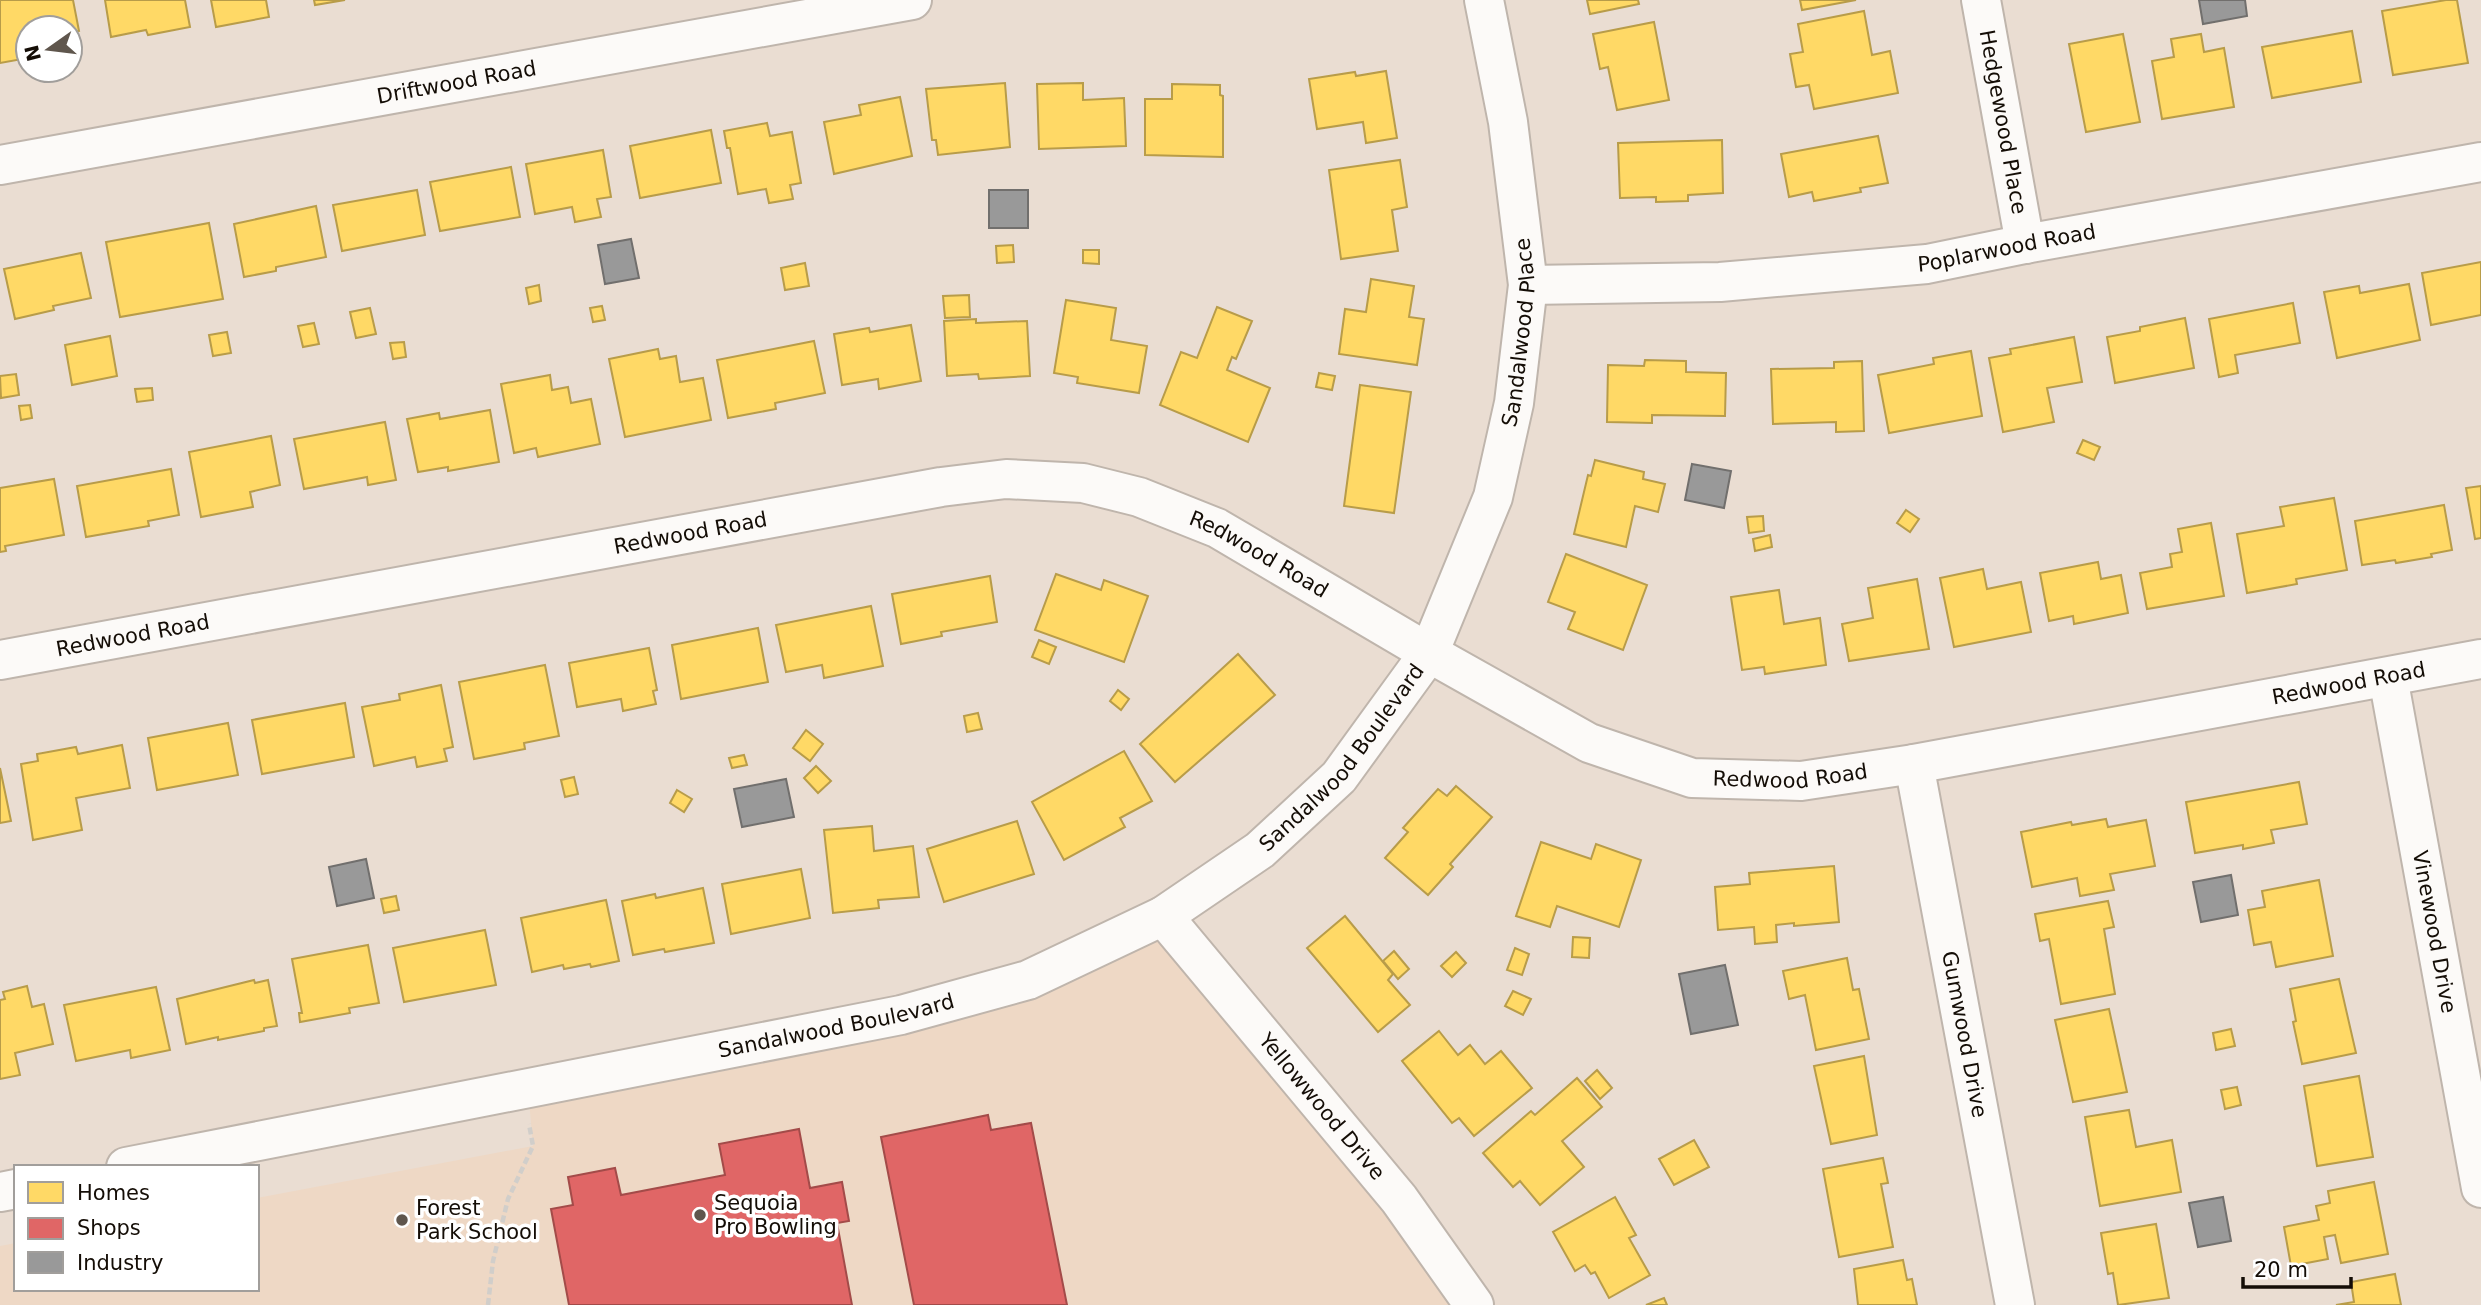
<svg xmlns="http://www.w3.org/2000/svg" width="2481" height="1305" viewBox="0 0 2481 1305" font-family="'DejaVu Sans',sans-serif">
<rect width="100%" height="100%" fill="#eaddd2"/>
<path fill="#eed8c5" d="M1158 918 1483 1305H0V1246L16 1243V1289H257V1198L533 1146 528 1088 937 1011Z"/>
<g fill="#ffd966" stroke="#b89c49" stroke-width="2">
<path d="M0 0H73L79 31 70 32V28H28V58L0 63Z"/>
<path d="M105 0H185L190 27 148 35 146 30 111 37Z"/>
<path d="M211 0H266L269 17 216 27Z"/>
<path d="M314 0H345L315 5Z"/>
<path d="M1587 0H1638L1639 4 1590 14Z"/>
<path d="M1800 0H1856L1802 10Z"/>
<path d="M2446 0H2457L2468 63 2393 75 2382 11Z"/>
<path d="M1864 11 1872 55 1890 51 1898 93 1814 109 1809 85 1796 87 1790 54 1803 52 1798 24Z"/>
<path d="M1654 22 1669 100 1617 110 1608 67 1600 69 1593 34Z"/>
<path d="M2352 31 2361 82 2272 98 2262 47Z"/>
<path d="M2123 34 2140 122 2086 132 2069 44Z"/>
<path d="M2201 34 2204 52 2224 48 2234 107 2162 119 2152 61 2174 57 2171 39Z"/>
<path d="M1386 71 1397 138 1366 143 1363 122 1317 129 1309 79 1355 72 1356 76Z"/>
<path d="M1005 83 1010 147 938 155 936 140H932L926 89Z"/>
<path d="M1083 83V100L1124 98 1126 146 1039 149 1037 84Z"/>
<path d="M1172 84 1220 85V95L1223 96V157L1145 155V99H1172Z"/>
<path d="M900 97 912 156 834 174 824 122 861 115 859 105Z"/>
<path d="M767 123 770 136 792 132 801 183 790 185 793 199 769 203 766 189 738 194 730 148H727L724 131Z"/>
<path d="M711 130 721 183 640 198 630 146Z"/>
<path d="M1878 136 1888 183 1860 188 1861 192 1814 201 1812 192 1789 197 1781 154Z"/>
<path d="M1722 140 1723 193 1688 195V201L1656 202V197L1620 198 1618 143Z"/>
<path d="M603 150 611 197 597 199 601 217 575 222 572 207 535 214 526 164Z"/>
<path d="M1400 160 1407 207 1392 210 1398 251 1341 259 1329 170Z"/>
<path d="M511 167 520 217 440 231 430 182Z"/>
<path d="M417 190 425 235 342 251 333 205Z"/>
<path d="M316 206 326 257 276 267V271L244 277 234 224Z"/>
<path d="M209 223 223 299 120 317 106 242Z"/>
<path d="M1013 245 1014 262 997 263 996 246Z"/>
<path d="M1083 250H1099V264L1083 263Z"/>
<path d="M81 253 91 298 53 306 54 310 15 319 4 269Z"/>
<path d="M2481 262V315L2431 325 2422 273Z"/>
<path d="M805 263 809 286 785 290 781 268Z"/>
<path d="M1371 279 1414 286 1409 317 1424 319 1417 365 1339 354 1345 309 1366 312Z"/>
<path d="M2409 284 2420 340 2337 358 2324 292 2359 286 2360 293Z"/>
<path d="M539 285 541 301 529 304 526 288Z"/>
<path d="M969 295 970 317 945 318 943 296Z"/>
<path d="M1066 300 1116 308 1111 340 1147 346 1139 393 1077 383 1078 377 1054 373Z"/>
<path d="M2293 303 2300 343 2235 355 2238 373 2219 377 2209 319Z"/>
<path d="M602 306 605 320 593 322 590 308Z"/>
<path d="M1217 307 1252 321 1236 359 1232 357 1227 370 1270 388 1248 442 1160 405 1181 352 1197 358Z"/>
<path d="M370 308 376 334 356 338 350 312Z"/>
<path d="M2185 318 2194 368 2115 383 2107 337 2140 331V327Z"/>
<path d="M976 319V323L1027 321 1030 376 979 379 978 374 947 376 944 321Z"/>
<path d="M314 323 319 344 303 347 298 326Z"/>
<path d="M911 325 921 381 879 389 878 379 842 385 834 334 869 328 870 332Z"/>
<path d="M227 332 231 353 213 356 209 335Z"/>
<path d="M110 336 117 376 72 385 65 345Z"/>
<path d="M2074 337 2082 382 2047 388 2054 422 2003 432 1989 358 2011 354 2010 349Z"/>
<path d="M814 341 825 393 775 403 776 409 728 418 717 360Z"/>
<path d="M404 342 406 357 393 359 390 343Z"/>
<path d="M658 349 660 359 676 356 680 382 703 378 711 420 625 437 609 359Z"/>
<path d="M1971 351 1982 416 1889 433 1878 375 1934 364 1933 358Z"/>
<path d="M1645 360 1686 361V372L1726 373 1725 416 1652 415V423L1607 422 1608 365 1644 366Z"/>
<path d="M1862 361 1864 431 1836 432V422L1773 424 1771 369 1834 368V362Z"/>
<path d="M1319 373 1335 376 1332 390 1316 387Z"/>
<path d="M16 374 19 395 1 398 0 376Z"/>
<path d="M550 375 552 390 568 387 571 403 591 399 600 444 538 457 536 448 514 453 501 384Z"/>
<path d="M1360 385 1411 392 1394 513 1344 506Z"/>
<path d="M152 388 153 400 137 402 135 389Z"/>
<path d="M30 405 32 418 21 420 19 406Z"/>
<path d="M490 410 499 462 448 471V467L418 472 407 419 439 413 440 419Z"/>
<path d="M385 422 396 480 368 485 367 477 304 489 294 439Z"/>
<path d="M271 436 280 485 250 492 253 507 201 517 189 452Z"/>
<path d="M2083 440 2100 447 2094 460 2077 453Z"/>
<path d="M1595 460 1644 472 1643 479 1665 484 1658 512 1635 506 1626 547 1574 534 1588 475 1591 476Z"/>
<path d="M171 469 179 515 148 521 149 526 86 537 77 486Z"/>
<path d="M54 479 64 535 5 546 6 551 0 552V488Z"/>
<path d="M2481 486V538L2475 539 2466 488Z"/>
<path d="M2334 498 2347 570 2296 579 2297 584 2247 593 2237 534 2284 526 2280 507Z"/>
<path d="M2444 505 2452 550 2431 554 2432 557 2396 563 2395 560 2362 565 2355 521Z"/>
<path d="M1906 510 1919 519 1910 532 1897 523Z"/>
<path d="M1763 516 1764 531 1749 533 1747 517Z"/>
<path d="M2211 523 2224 596 2147 609 2140 573 2172 567 2170 554 2182 552 2178 529Z"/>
<path d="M1770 535 1772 547 1755 551 1753 539Z"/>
<path d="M1566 554 1647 585 1623 650 1568 629 1575 612 1548 602Z"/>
<path d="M2098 562 2101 579 2121 575 2128 613 2074 624 2073 616 2049 621 2040 573Z"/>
<path d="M1983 569 1987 589 2021 582 2031 632 1954 647 1940 578Z"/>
<path d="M1056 574 1101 590 1104 580 1148 596 1124 662 1035 630Z"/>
<path d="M990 576 997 622 941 632 942 636 901 644 892 594Z"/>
<path d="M1917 579 1929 649 1849 661 1842 624 1873 618 1868 588Z"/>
<path d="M1779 590 1784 624 1820 618 1826 665 1765 674 1764 667 1742 670 1731 597Z"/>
<path d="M871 606 883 666 824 678 822 665 786 672 776 625Z"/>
<path d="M758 628 768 682 681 699 672 645Z"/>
<path d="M1039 640 1056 647 1049 664 1032 657Z"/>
<path d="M649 648 657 690 653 691 656 704 623 711 621 699 577 707 569 663Z"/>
<path d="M1238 654 1275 695 1175 782 1140 744Z"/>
<path d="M545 665 559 736 524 743 525 749 474 759 459 682Z"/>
<path d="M441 685 453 747 444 749 447 761 417 767 415 757 374 766 362 707 400 700 399 694Z"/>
<path d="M1118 690 1129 699 1121 710 1110 701Z"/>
<path d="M345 703 354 757 262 774 252 720Z"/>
<path d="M978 713 982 729 967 732 964 716Z"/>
<path d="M228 723 238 775 157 790 148 738Z"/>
<path d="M806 730 823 744 810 761 793 748Z"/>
<path d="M122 745 130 788 76 798 82 830 33 840 21 764 38 761 37 754 76 747 78 754Z"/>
<path d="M1124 751 1152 801 1120 818 1125 827 1064 860 1032 802Z"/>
<path d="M744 755 747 765 732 768 729 758Z"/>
<path d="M816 766 831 781 818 793 804 778Z"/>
<path d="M0 768 11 821 0 823Z"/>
<path d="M574 777 578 794 565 797 561 780Z"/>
<path d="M2299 782 2307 824 2271 830 2274 843 2243 849V845L2195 853 2186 802Z"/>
<path d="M1456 786 1492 817 1450 864 1453 867 1428 895 1385 858 1408 832 1403 828 1438 789 1447 796Z"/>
<path d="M677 790 692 799 684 812 670 803Z"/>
<path d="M2106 819 2108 827 2146 820 2155 866 2110 874 2114 890 2080 896 2077 878 2032 887 2021 832 2071 822 2072 825Z"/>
<path d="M1017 821 1034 874 944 902 927 849Z"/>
<path d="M872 826 874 851 913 846 919 897 878 900 879 908 833 913 824 830Z"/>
<path d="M1541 842 1591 859 1596 844 1641 860 1619 927 1557 906 1550 927 1516 916Z"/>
<path d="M1834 866 1839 922 1794 926V923L1776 925 1777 942 1755 944 1754 927 1718 930 1715 887 1750 884 1749 873Z"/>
<path d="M801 869 810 918 731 934 722 884Z"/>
<path d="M2319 880 2333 956 2276 967 2271 942 2254 945 2248 910 2265 907 2262 891Z"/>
<path d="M703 888 714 943 665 952 664 949 633 955 622 901 655 894 656 898Z"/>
<path d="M396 896 399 910 384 913 381 899Z"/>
<path d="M606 900 619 961 591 967 590 964 564 969 563 965 532 972 521 918Z"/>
<path d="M2108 901 2114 927 2104 929 2115 994 2061 1004 2049 939 2040 941 2035 914Z"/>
<path d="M1345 916 1393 974 1388 980 1410 1005 1378 1032 1307 948Z"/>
<path d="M485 930 496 985 404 1002 393 948Z"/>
<path d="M1573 937 1590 938 1589 958 1572 957Z"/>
<path d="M368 945 379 1003 349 1008 350 1013 300 1022 299 1013H302L292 959Z"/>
<path d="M1515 948 1529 954 1522 975 1507 970Z"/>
<path d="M1394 951 1409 969 1398 979 1383 961Z"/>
<path d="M1456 952 1466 963 1452 977 1441 966Z"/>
<path d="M1847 958 1853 990 1859 989 1869 1039 1816 1050 1805 995 1789 999 1783 971Z"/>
<path d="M2339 979 2356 1053 2302 1064 2293 1022 2296 1021 2290 989Z"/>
<path d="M254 980 255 983 268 980 277 1026 264 1028V1031L218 1040V1037L186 1044 177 999Z"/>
<path d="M27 986 32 1007 44 1004 53 1044 15 1053 20 1075 0 1079V1000L5 999 3 992Z"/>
<path d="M156 987 170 1050 131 1058 130 1050 76 1061 64 1005Z"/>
<path d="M1513 991 1531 999 1523 1015 1505 1006Z"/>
<path d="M2109 1009 2127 1092 2073 1102 2055 1020Z"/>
<path d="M2231 1029 2235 1046 2216 1050 2213 1033Z"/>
<path d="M1439 1031 1458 1055 1470 1045 1485 1064 1501 1051 1532 1088 1474 1136 1459 1118 1452 1123 1402 1061Z"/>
<path d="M1864 1056 1877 1135 1831 1144 1814 1066Z"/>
<path d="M1597 1070 1612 1088 1600 1099 1585 1081Z"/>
<path d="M2359 1076 2373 1157 2317 1166 2304 1086Z"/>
<path d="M1577 1078 1602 1107 1562 1141 1584 1167 1540 1205 1520 1181 1513 1187 1483 1153 1531 1111 1535 1115Z"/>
<path d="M2237 1087 2241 1105 2225 1109 2221 1090Z"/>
<path d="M2129 1110 2136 1147 2172 1140 2181 1192 2100 1206 2085 1117Z"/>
<path d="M1694 1140 1709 1167 1674 1185 1659 1159Z"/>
<path d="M1883 1158 1888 1183 1881 1184 1893 1247 1839 1257 1823 1169Z"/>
<path d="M2374 1182 2388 1254 2341 1263 2335 1235 2324 1237 2328 1259 2291 1266 2284 1227 2319 1220 2316 1206 2330 1203 2328 1191Z"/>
<path d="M1615 1197 1636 1235 1629 1238 1650 1275 1609 1298 1595 1272 1591 1274 1585 1265 1575 1271 1553 1232Z"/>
<path d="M2156 1224 2169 1298 2118 1305 2113 1273 2108 1274 2101 1233Z"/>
<path d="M1903 1260 1907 1280 1912 1279 1917 1305H1858L1854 1269Z"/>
<path d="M2395 1274 2401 1305H2336L2354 1302 2351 1282Z"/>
<path d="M1664 1298 1667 1305H1646Z"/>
</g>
<g fill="#e06666" stroke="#a34b49" stroke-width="2">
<path d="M988 1115 991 1130 1031 1123 1067 1305H914L881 1137Z"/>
<path d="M799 1129 810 1188 842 1182 849 1221 837 1223 852 1305H569L551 1209 573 1205 568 1177 615 1168 621 1195 725 1175 719 1144Z"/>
</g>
<g fill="#999" stroke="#716f6d" stroke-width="2">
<path d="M2199 0H2245L2247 16 2203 24Z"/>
<rect x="989" y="190" width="39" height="38"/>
<path d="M631 239 639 278 605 284 598 245Z"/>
<path d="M1692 464 1731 471 1724 508 1685 500Z"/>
<path d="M786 779 794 817 742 827 734 789Z"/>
<path d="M366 859 374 898 337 906 329 867Z"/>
<path d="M2231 875 2238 915 2201 922 2193 882Z"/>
<path d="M1725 965 1738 1025 1691 1034 1679 974Z"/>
<path d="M2223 1197 2231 1241 2198 1247 2189 1203Z"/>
</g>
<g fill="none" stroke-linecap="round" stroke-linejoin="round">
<g stroke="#bfb5ac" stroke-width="42">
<g id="street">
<path id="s1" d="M1981 0 2025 244"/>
<path id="s2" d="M0 165 912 0"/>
<path id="s3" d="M1528 285 1720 282 1927 264 2025 244 2481 162"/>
<path id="s4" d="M0 660 941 487 1006 479 1083 483 1139 497 1217 528 1429 653 1589 743 1692 778 1801 781 1914 764 2481 659"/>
<path id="s5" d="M2388 677 2481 1188"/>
<path id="s6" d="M1914 764 2015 1305"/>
<path id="s7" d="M1163 916 1399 1199 1474 1305"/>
<path id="s8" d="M126 1167 901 1015 1028 980 1163 916 1260 850 1339 777 1429 653 1493 497 1514 403 1528 285 1508 122 1484 0"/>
<path d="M0 1192 16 1189"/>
</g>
</g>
<path stroke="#d1ceca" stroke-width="4.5" stroke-dasharray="7 3.5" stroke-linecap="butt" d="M488 1305 493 1261 508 1199 533 1146 529 1124"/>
<use href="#street" stroke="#fcfaf8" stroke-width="38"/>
</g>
<g fill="#5f564d" stroke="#fff" stroke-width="2.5">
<circle cx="700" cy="1215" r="7"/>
<circle cx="402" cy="1220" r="7"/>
</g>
<g text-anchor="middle" stroke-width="7" stroke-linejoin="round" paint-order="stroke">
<g font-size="21" fill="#140d06" stroke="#fff">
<text dy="7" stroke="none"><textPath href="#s2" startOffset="464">Driftwood Road</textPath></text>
<text dy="7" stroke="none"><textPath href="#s1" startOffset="124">Hedgewood Place</textPath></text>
<text dy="7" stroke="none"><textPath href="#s3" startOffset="481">Poplarwood Road</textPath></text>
<text dy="7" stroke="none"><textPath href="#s8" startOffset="1785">Sandalwood Place</textPath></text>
<text dy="7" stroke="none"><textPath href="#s4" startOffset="702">Redwood Road</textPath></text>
<text dy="7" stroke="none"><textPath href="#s4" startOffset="1290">Redwood Road</textPath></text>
<text dy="7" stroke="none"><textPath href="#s4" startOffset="135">Redwood Road</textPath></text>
<text dy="7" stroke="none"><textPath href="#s4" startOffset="2445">Redwood Road</textPath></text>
<text dy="7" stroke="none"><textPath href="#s8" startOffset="1312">Sandalwood Boulevard</textPath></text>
<text dy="7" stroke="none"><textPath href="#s4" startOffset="1878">Redwood Road</textPath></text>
<text dy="7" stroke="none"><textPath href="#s5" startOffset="259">Vinewood Drive</textPath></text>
<text dy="7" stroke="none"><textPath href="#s8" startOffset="724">Sandalwood Boulevard</textPath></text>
<text dy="7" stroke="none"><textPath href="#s6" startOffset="275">Gumwood Drive</textPath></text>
<text dy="7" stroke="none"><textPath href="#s7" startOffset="248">Yellowwood Drive</textPath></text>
</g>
<g font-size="21" fill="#140d06" stroke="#fff" text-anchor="start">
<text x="714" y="1210">Sequoia<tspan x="714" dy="24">Pro Bowling</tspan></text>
<text x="416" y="1215">Forest<tspan x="416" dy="24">Park School</tspan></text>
</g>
</g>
<rect x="14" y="1165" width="245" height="126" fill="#ffffff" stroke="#a19e9b" stroke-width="2"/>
<rect x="28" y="1182" width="35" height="21" fill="#ffd966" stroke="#a19e9b" stroke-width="2"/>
<text x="77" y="1200" font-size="21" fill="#140d06">Homes</text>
<rect x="28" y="1218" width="35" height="21" fill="#e06666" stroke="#a19e9b" stroke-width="2"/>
<text x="77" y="1235" font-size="21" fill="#140d06">Shops</text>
<rect x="28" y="1252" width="35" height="21" fill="#999999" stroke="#a19e9b" stroke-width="2"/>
<text x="77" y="1270" font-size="21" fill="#140d06">Industry</text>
<g transform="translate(49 49) rotate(256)"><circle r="33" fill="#ffffff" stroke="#a19e9b" stroke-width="2"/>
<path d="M0-5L12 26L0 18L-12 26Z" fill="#5f564d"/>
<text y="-10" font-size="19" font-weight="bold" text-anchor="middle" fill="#140d06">N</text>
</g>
<path d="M2243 1277v10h108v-10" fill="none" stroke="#140d06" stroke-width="3.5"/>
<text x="2254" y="1277" font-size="21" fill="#140d06" stroke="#ffffff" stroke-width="5" paint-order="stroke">20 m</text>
</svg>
